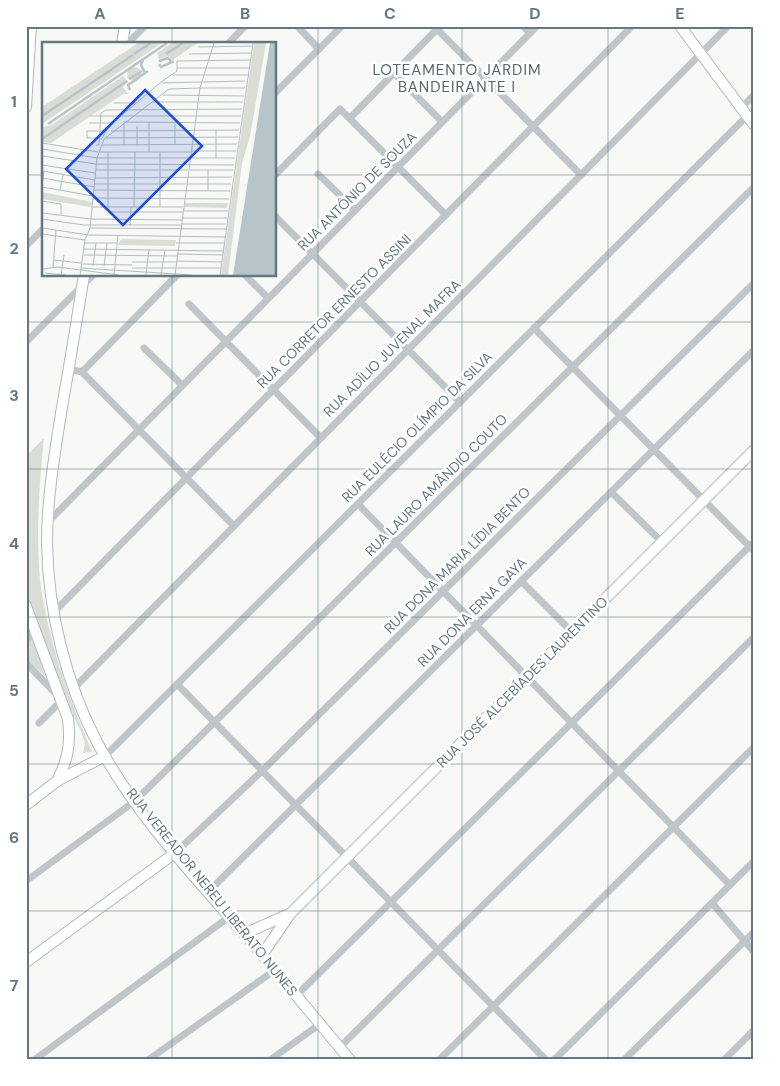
<svg xmlns="http://www.w3.org/2000/svg" width="780" height="1086" viewBox="0 0 780 1086" font-family="'DM Sans',sans-serif">
<rect width="100%" height="100%" fill="#f8f8f6"/>
<g fill="#d9ddd5">
<path d="M44 438C39 485 36 533 40 580 41 590 43 600 45 610 55 660 72 705 92 752L83 753 85 744 81 731 74 718 59 682 26 596V456Z"/>
<path d="M33 636 45 676 26 659V643Z"/>
</g>
<g fill="none" stroke-linecap="round" stroke-linejoin="round">
<g stroke="#b1babd" stroke-width="12">
<g id="secondary">
<path d="M680 26 754 125"/>
<path d="M122 44 125 26"/>
<path d="M26 107 31 26"/>
<path d="M84 275C77 319 70 363 62 407 55 452 47 497 47 543 48 611 66 684 98 744 135 813 190 872 241 930 278 973 314 1017 350 1060"/>
<path d="M26 606 68 719C71 743 68 760 57 781"/>
<path d="M26 805 57 781 105 756"/>
<path d="M244 934 289 914"/>
<path d="M262 955 290 914 754 450"/>
<path d="M26 962 175 853"/>
</g>
</g>
<g stroke="#bfc5c8" stroke-width="7">
<path d="M297 26 319 49"/>
<path d="M523 26 530 33"/>
<path d="M437 29 581 175"/>
<path d="M127 44 145 26"/>
<path d="M228 44 245 26"/>
<path d="M394 73 442 122"/>
<path d="M275 93 342 26"/>
<path d="M741 108 754 95"/>
<path d="M350 118 439 27"/>
<path d="M318 174 355 210"/>
<path d="M275 175 340 109 446 215"/>
<path d="M275 216 460 402"/>
<path d="M26 246 44 228"/>
<path d="M245 275 268 298"/>
<path d="M189 304 321 438"/>
<path d="M534 328 754 551"/>
<path d="M26 342 93 275"/>
<path d="M144 348 182 385"/>
<path d="M69 369 82 372 177 275"/>
<path d="M82 372 234 526"/>
<path d="M611 492 662 542"/>
<path d="M358 504 730 885"/>
<path d="M48 522 537 26"/>
<path d="M521 581 572 632"/>
<path d="M54 612 632 26"/>
<path d="M26 640 35 631"/>
<path d="M26 663 62 700 39 723"/>
<path d="M177 684 546 1060"/>
<path d="M74 688 728 26"/>
<path d="M105 756 747 116"/>
<path d="M175 853 262 771 754 283"/>
<path d="M26 881 135 801 754 187"/>
<path d="M208 892 754 350"/>
<path d="M712 903 754 952"/>
<path d="M296 996 754 542"/>
<path d="M340 1047 754 637"/>
<path d="M34 1060 229 917"/>
<path d="M148 1060 275 970"/>
<path d="M270 1060 320 1024"/>
<path d="M439 1060 754 747"/>
<path d="M554 1060 754 861"/>
<path d="M624 1060 754 932"/>
<path d="M724 1060 754 1030"/>
</g>
<use href="#secondary" stroke="#fff" stroke-width="10"/>
</g>
<path fill="none" stroke="#637981" stroke-width="1" stroke-opacity="0.55" d="M172 26V44M318 26V1060M462 26V1060M608 26V1060M26 175H44M275 175H754M172 275V1060M26 322H754M26 469H754M26 617H754M26 764H754M26 911H754"/>
<g text-anchor="middle" stroke-width="5" stroke-linejoin="round" paint-order="stroke">
<g font-size="14" fill="#637981" stroke="#fff">
<text transform="translate(357 191) rotate(-45)" y="5">RUA ANTÔNIO DE SOUZA</text>
<text transform="translate(334 311) rotate(-45)" y="5">RUA CORRETOR ERNESTO ASSINI</text>
<text transform="translate(392 348) rotate(-45)" y="5">RUA ADÍLIO JUVENAL MAFRA</text>
<text transform="translate(417 427) rotate(-45)" y="5">RUA EULÉCIO OLÍMPIO DA SILVA</text>
<text transform="translate(436 485) rotate(-45)" y="5">RUA LAURO AMÂNDIO COUTO</text>
<text transform="translate(457 560) rotate(-45)" y="5">RUA DONA MARIA LÍDIA BENTO</text>
<text transform="translate(472 612) rotate(-45)" y="5">RUA DONA ERNA GAYA</text>
<text transform="translate(522 682) rotate(-45)" y="5">RUA JOSÉ ALCEBÍADES LAURENTINO</text>
<text transform="translate(212 892) rotate(51)" y="5">RUA VEREADOR NEREU LIBERATO NUNES</text>
</g>
<g font-size="15" letter-spacing="1" fill="#55666c" stroke="#fff">
<text x="457" y="75">LOTEAMENTO JARDIM<tspan x="457" dy="17">BANDEIRANTE I</tspan></text>
</g>
</g>
<g transform="translate(42 42)">
<rect width="234" height="234" fill="#f8f8f6"/>
<path d="M96 1H120L0 82V65ZM130 1H156L132 17V21L127 14 117 17 115 11ZM212 1H224L208 94 200 121 186 233H179ZM85 32a7 7 0 1 1 14 0a7 7 0 1 1-14 0ZM81 34 86 40 81 45 86 52H81L9 101 0 100V85L8 84ZM0 150 50 160 49 165 0 157ZM143 161H186L185 166 142 165ZM79 197 134 198 133 204 76 203Z" fill="#d9ddd5"/>
<path d="M228 1H234V233H191Z" fill="#b6c5c7"/>
<path fill="none" stroke="#b6c5c7" stroke-width="2.5" d="M92 12 109 1M124 12 141 1M101 17 99 23 103 31 106 29M117 19 126 16 130 20 119 25 117 22M87 37 100 29M88 48 86 43 103 31M0 74 91 13M6 82 125 1M0 97 85 39"/>
<path fill="none" stroke="#b3bdc0" stroke-width="1" d="M156 5 210 4M147 12 209 11M135 26H207M131 33H206M119 40 135 29V19L208 18M158 46H203M121 53 202 54M110 60H201M72 61H94M48 74H199M81 80 198 81M47 81H70M69 89 197 88M58 96H45V89H63M64 96 196 95M59 98 67 84 118 41 203 39M0 101 56 110M54 103H57L59 71 64 68 200 67M60 103 195 102M82 103V82M95 103V84M133 103V82M0 107 55 116H193M150 109H194M58 110H149M107 110V80M0 114 54 122M174 116V88M54 122 192 123M0 123 53 131M54 128H146M148 128H191M166 128V149M0 129 53 138M0 136 52 145M53 136 190 135M53 142H189M0 144 2 129M0 145 51 154M18 148 21 133M52 148 188 149M51 156 187 157M0 159 19 162V173M50 165H141M66 165V110M92 165 93 110M118 165V110M141 169H186M68 170H141M0 171 49 177 140 178M140 176H185M0 177 42 183H139M139 182H184M88 183 89 165M0 186 47 193 183 195M48 186 184 187M0 192 43 198M42 201H76M134 201H182M41 207 181 209M135 212 181 213M42 213 135 214M12 218 39 221M134 219 180 220M90 220H134M39 222 90 223M51 224 54 201M62 224 65 201M11 225 14 188M39 226 150 233M90 226H179M1 227 16 225 77 233M3 231 23 233M19 233 22 213M38 233 43 198 48 186 55 116 62 97 127 47 158 46M72 233 76 193M104 233 107 207M119 233 123 208M133 233 158 46 172 1M178 233 211 1"/>
<path fill="#1d4ed8" fill-opacity="0.15" stroke="#1d4ed8" stroke-width="2.5" d="M103 48 160 104 81 183 24 127Z"/>
<rect width="234" height="234" fill="none" stroke="#637981" stroke-width="2.5"/>
</g>
<rect width="780" height="1086" fill="none" stroke="#ffffff" stroke-width="55"/>
<rect x="28" y="28" width="724" height="1030" fill="none" stroke="#637981" stroke-width="2"/>
<g font-size="16" text-anchor="middle" font-weight="bold" fill="#637981">
<text x="100" y="19">A</text>
<text x="245" y="19">B</text>
<text x="390" y="19">C</text>
<text x="535" y="19">D</text>
<text x="680" y="19">E</text>
<text x="14" y="107">1</text>
<text x="14" y="254">2</text>
<text x="14" y="401">3</text>
<text x="14" y="549">4</text>
<text x="14" y="696">5</text>
<text x="14" y="843">6</text>
<text x="14" y="991">7</text>
</g>
</svg>
